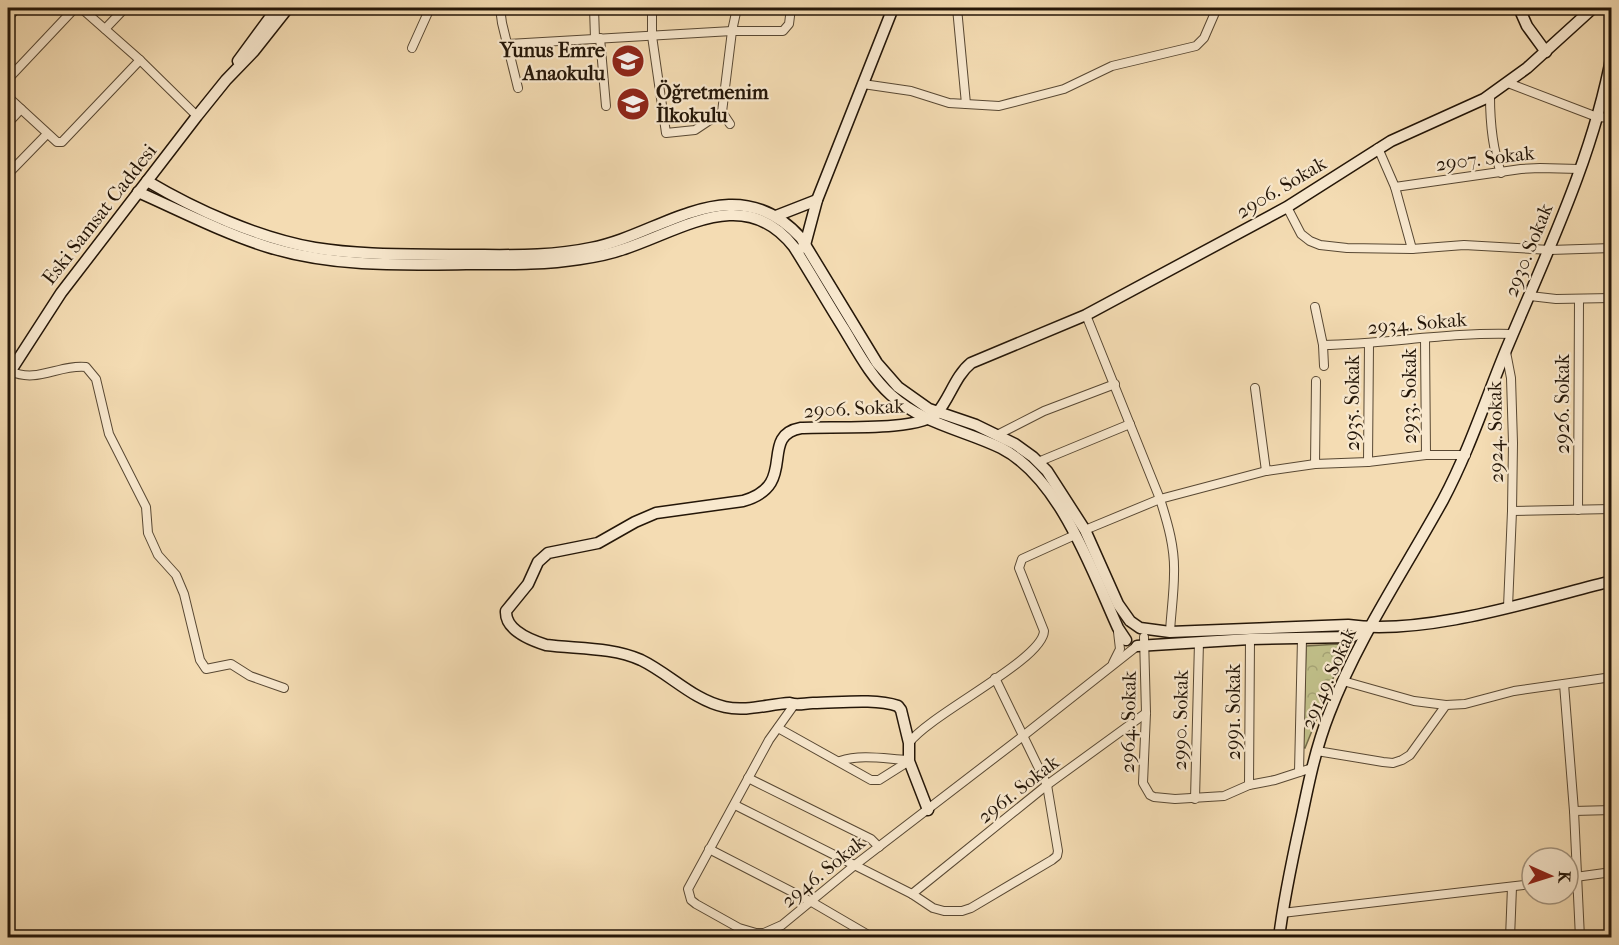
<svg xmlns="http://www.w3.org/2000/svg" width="1619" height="945" viewBox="0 0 1619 945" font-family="'IM FELL French Canon',serif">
<defs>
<pattern id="park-crowns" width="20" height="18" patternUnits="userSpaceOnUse" patternTransform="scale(1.5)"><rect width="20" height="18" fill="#c0bf89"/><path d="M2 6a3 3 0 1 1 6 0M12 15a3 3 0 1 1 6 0" fill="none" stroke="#a5a375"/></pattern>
</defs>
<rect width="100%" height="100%" fill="#f4dcb3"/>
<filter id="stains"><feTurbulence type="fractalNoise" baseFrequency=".00333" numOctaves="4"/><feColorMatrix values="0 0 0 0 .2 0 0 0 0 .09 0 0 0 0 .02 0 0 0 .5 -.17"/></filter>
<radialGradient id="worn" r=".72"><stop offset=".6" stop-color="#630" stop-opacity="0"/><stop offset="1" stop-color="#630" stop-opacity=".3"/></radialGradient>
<path fill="url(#park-crowns)" stroke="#726a48" stroke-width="1.5" d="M1339 644 1343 654 1305 748 1303 747 1306 646Z"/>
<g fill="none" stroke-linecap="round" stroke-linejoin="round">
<g stroke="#584833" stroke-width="10">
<g id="street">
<path d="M81 8 140 60 197 116"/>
<path d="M500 8 502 23 518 88"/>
<path d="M594 8 595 38"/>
<path d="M652 8V36L666 133 695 130 722 112"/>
<path d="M957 8 966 104"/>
<path d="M8 18 17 8"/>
<path d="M105 29 125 8"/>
<path d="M600 38 606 106"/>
<path d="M507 44 732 31H783L789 24 791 8"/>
<path d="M412 48 430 8"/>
<path d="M8 79 75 8"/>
<path d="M1508 83 1597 117 1612 118"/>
<path d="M863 84 911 91 949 103 999 106 1064 89 1112 66 1196 46 1204 38 1217 8"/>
<path d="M1490 96C1490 123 1492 147 1501 173"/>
<path d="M8 97 57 142H62L140 60"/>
<path d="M8 123 21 109"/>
<path d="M730 124 722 112 732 31 737 8"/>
<path d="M1378 148 1395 187 1412 249"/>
<path d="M8 174 47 134"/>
<path d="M1395 187 1521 169 1540 168 1579 169"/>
<path d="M1287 207 1301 234 1310 241 1320 245 1347 248 1412 249 1464 245 1550 250 1612 248"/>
<path d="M1530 296 1556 299 1612 298"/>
<path d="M1315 307 1323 345 1324 366"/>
<path d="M1086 315 1160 499C1168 524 1175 548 1174 574 1174 593 1171 613 1170 632"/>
<path d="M1425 338 1426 455"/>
<path d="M1323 345C1386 344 1450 332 1513 334"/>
<path d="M1506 352 1511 378 1513 443 1512 511 1508 607"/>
<path d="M10 371C37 384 59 364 86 367L96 379 109 434 146 507 148 533 158 555 176 575 184 594 200 660 206 669 231 664 250 676 284 688"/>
<path d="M1255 388 1266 471"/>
<path d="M997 435 1044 411 1115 384"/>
<path d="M1038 462 1130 424"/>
<path d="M1368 462 1369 344"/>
<path d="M1315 464 1316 381"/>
<path d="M1578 510 1579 299"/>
<path d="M1512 511 1612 509"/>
<path d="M1085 530 1160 499 1266 471 1315 464 1368 462 1426 455H1466"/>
<path d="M1144 637 1146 713 1143 783 1150 795 1154 797 1175 799 1224 796 1249 785 1275 780 1312 768"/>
<path d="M1113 663 1120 649 1118 632"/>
<path d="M1343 681 1414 701 1446 705"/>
<path d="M1564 684 1574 811 1580 938"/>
<path d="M794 705 769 740 688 889 691 900 696 904 739 928 756 933H764L782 925 855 865 1023 736 1137 646"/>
<path d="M778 728 871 780H879L909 761"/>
<path d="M909 743C930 714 1043 660 1044 631L1019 568 1022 559 1075 535"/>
<path d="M1317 751 1383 762 1393 763 1402 760 1410 755 1446 705 1465 704 1514 691 1612 677"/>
<path d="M840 761C861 754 886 759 907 760"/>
<path d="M1299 772 1302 638"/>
<path d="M748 778 871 839 879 847"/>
<path d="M1249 785 1250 639"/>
<path d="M1195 799 1199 642"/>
<path d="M735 805 912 894 933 908 944 911H962L971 908 1052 860 1057 856 1058 851 1047 785 995 678"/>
<path d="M1574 811 1612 810"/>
<path d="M709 849 810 901 870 936"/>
<path d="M1568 878 1612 872"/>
<path d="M912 894 1047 785 1146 713"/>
<path d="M1282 913 1532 884"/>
<path d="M1510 938 1512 887"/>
</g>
</g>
<g stroke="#241608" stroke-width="13">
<g id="secondary">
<path d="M1519 8 1527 26 1546 52"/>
<path d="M238 61 277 8"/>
<path d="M147 181C196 210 258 238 315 248 364 256 415 254 464 255 507 255 549 257 591 248 638 239 682 207 729 205 758 204 782 217 801 238L877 363 898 387 929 409 976 425 1015 444 1033 457 1047 471 1085 530 1118 604 1130 621 1140 628 1170 632 1348 625C1426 636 1535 600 1612 581"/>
<path d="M138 192C181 211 223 233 268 247 333 267 399 265 466 264 504 264 543 265 580 259 595 257 610 254 624 249 682 230 745 184 794 247 811 274 827 302 844 329 858 352 871 377 891 395 923 424 964 430 1001 448 1060 478 1092 571 1118 628L1126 640"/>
<path d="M776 216 817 200"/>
<path d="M802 248 805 245 817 200 893 8"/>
<path d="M8 375 61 293 197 116 226 80 254 51 288 8"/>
<path d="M1137 646 1250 639 1351 637 1369 628"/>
<path d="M928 810 909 761V743L901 710 898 706C874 698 838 703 813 703 805 703 797 706 790 703 769 704 746 712 725 707 693 700 670 674 641 660 612 647 577 649 546 645 530 640 505 630 506 611L528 584 538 562 548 553 598 543 635 522 656 513 743 501C800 485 757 436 801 428 830 426 920 432 937 413 950 398 955 376 971 363L1086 315 1287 207 1391 141 1484 99 1527 68 1593 8"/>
<path d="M1279 938C1284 896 1293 856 1302 815 1309 781 1316 747 1329 714 1358 638 1404 571 1443 500 1469 451 1485 401 1506 350 1546 254 1593 158 1612 54"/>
</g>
</g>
<use href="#street" stroke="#f8e8ce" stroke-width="8"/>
<use href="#secondary" stroke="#f8e8ce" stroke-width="10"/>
</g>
<defs>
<g id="school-disc" transform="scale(1.725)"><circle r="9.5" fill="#8f2418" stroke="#f8e8ce"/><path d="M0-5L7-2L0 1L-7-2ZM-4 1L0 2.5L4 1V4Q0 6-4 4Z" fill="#fff"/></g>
</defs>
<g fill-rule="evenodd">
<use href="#school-disc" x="628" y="61"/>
<use href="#school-disc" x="633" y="104"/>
</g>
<g text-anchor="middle" stroke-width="4.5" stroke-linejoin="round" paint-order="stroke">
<g font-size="20" font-weight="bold" fill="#241608" stroke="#f8e8ce" text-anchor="end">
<text x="605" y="57">Yunus Emre<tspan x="605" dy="23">Anaokulu</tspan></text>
<text x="656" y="99" text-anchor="start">Öğretmenim<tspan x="656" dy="23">İlkokulu</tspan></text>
</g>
<g font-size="20" fill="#241608" stroke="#f8e8ce">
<text transform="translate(1485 158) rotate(-7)" y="7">2907. Sokak</text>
<text transform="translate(1281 187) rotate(-31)" y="7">2906. Sokak</text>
<text transform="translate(99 214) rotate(-52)" y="7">Eski Samsat Caddesi</text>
<text transform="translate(1528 250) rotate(-68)" y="7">2930. Sokak</text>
<text transform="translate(1417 323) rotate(-5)" y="7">2934. Sokak</text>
<text transform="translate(1409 396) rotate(-90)" y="7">2933. Sokak</text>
<text transform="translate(1352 403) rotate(-90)" y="7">2935. Sokak</text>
<text transform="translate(1562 404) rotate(-90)" y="7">2926. Sokak</text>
<text transform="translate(854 408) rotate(-3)" y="7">2906. Sokak</text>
<text transform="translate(1495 432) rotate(-91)" y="7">2924. Sokak</text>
<text transform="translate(1328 678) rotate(-66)" y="7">29149. Sokak</text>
<text transform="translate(1233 712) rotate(-90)" y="7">2991. Sokak</text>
<text transform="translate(1180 720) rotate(-89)" y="7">2990. Sokak</text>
<text transform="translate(1128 722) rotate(-89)" y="7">2964. Sokak</text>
<text transform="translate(1018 789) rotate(-38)" y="7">2961. Sokak</text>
<text transform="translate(823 871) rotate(-39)" y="7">2946. Sokak</text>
</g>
</g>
<rect width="1619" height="945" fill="none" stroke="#f4dcb3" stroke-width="30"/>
<rect x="9" y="9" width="1601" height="927" fill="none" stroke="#241608" stroke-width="3"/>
<rect x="15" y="15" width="1589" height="915" fill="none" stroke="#241608" stroke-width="1.5"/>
<g transform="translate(1550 876) rotate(93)"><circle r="28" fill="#f8e8ce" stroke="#a3947f" stroke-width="1.5"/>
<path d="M0-4.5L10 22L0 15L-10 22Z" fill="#8f2418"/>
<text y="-9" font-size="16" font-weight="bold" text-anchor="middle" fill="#241608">K</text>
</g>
<rect width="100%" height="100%" filter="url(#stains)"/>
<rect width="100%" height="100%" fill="url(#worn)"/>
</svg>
